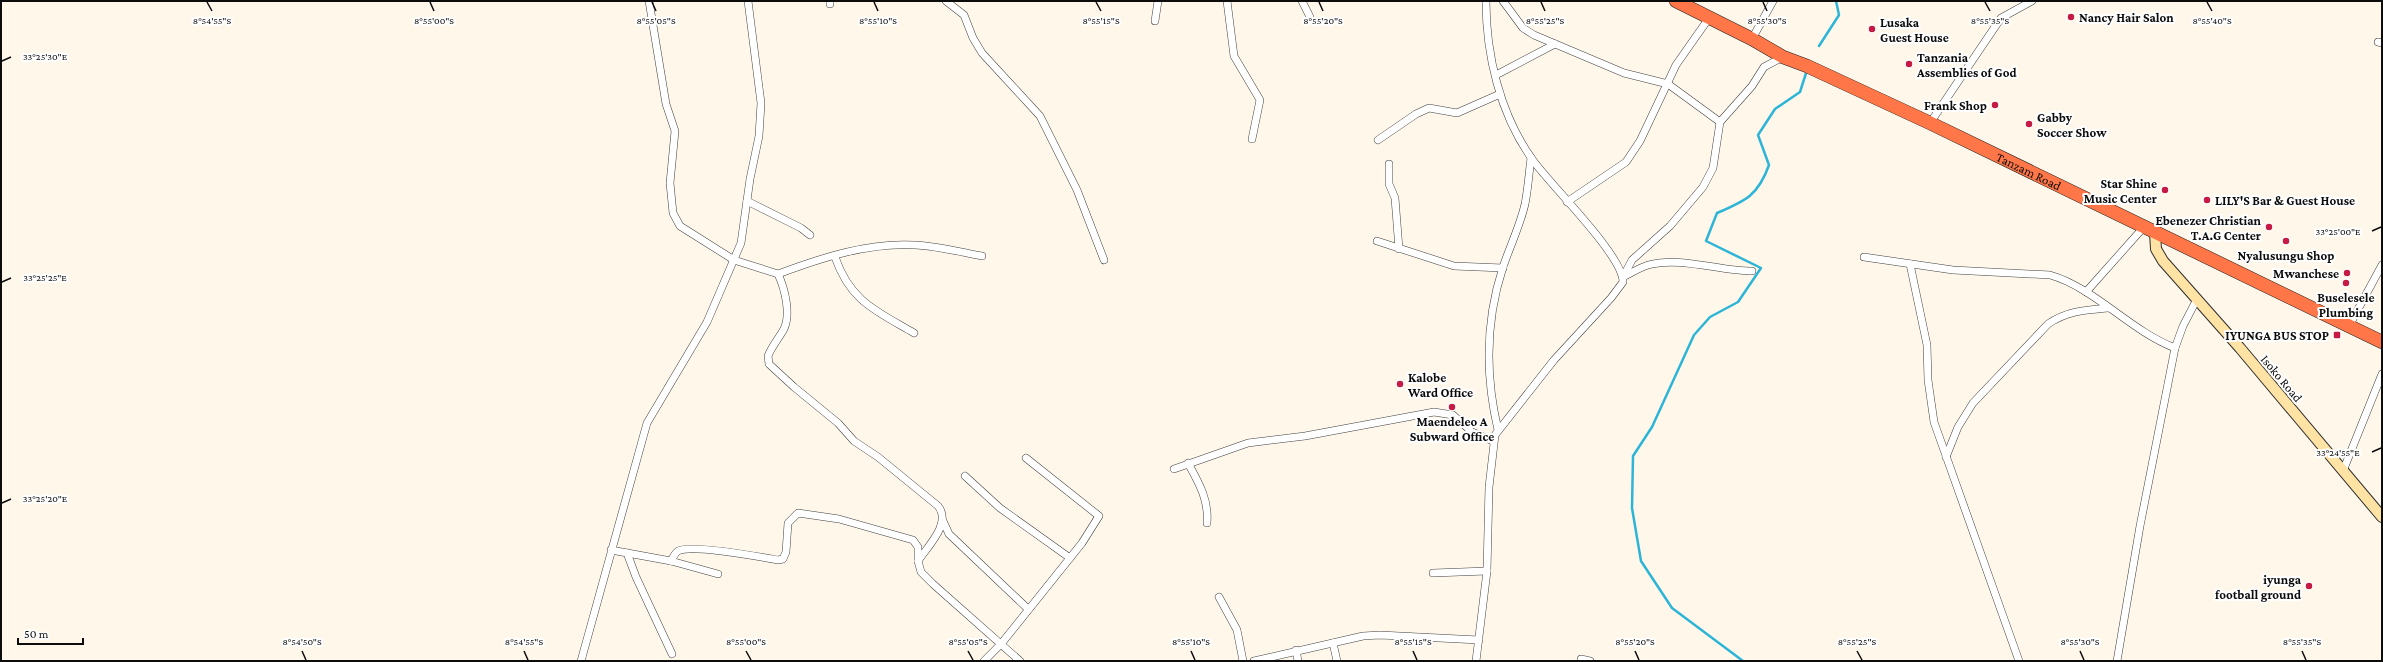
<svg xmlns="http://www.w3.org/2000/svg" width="2383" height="662" viewBox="0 0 2383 662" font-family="'Crimson Pro',serif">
<rect width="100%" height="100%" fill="#fff7ea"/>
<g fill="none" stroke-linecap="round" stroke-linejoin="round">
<g stroke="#2cb5d7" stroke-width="2.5">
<path d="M1819 46 1839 15 1836 1"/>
<path d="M1743 661 1672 608 1641 561 1632 508 1633 456 1652 427 1694 335 1710 317 1738 302 1761 268 1706 241 1717 213C1745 201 1758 196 1769 165L1758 135 1775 109 1800 92 1807 70"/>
</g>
<g stroke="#3f3f3f" stroke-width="8">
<g id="street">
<path d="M649 1 666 104 675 131 670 183 673 213 680 226 734 260 778 274C785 289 791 314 784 329 779 338 772 346 768 356L769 364 794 387 838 423 854 441 878 457 938 506C952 523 928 546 918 561L921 572 933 584 1020 661"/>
<path d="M946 1 964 15 973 38 982 53 1040 116 1077 190 1104 260"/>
<path d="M1227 1 1234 56 1260 100 1252 139"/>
<path d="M1302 1 1310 17"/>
<path d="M1503 1 1523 28 1534 35 1624 73 1668 84 1720 122"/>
<path d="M830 4V1"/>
<path d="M1155 21 1158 1"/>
<path d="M1752 39 1773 1"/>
<path d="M2378 42 2382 43"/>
<path d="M1496 75 1555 44"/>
<path d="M1930 123 2001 18 2032 1"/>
<path d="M1378 140 1416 114 1429 108 1457 113 1500 94"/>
<path d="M1389 164V184L1395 198 1399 249"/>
<path d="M747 201 801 228 810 235"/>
<path d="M1567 202 1626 162 1640 141 1676 65 1709 18"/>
<path d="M1377 241 1454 266 1503 268"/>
<path d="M835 257C850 301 876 311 914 333"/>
<path d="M1864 257 1953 270 2050 275C2095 288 2129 330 2175 348"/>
<path d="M1910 264 1927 345 1928 380 1934 422 2019 661"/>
<path d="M778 274C821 258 869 242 915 245 937 246 960 252 982 256"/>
<path d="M1623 277 1632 260 1670 226 1703 187 1713 168 1720 122 1752 86 1764 67 1783 57"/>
<path d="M1623 277C1631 273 1639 268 1648 265 1680 256 1719 271 1752 271"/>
<path d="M2086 292 2143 228"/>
<path d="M2349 326 2382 265"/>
<path d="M1498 430C1485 375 1485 322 1503 267 1510 246 1520 226 1525 204 1528 189 1529 173 1531 158"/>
<path d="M1946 457 1958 427 1973 403 2048 324C2067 311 2085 310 2108 308"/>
<path d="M1188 463C1199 483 1209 500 1207 523"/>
<path d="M1174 469 1248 443 1305 436 1434 412 1453 415 1472 432 1493 441"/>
<path d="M2343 471 2382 374"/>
<path d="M965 476 1000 508 1070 558"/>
<path d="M943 521 949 534 1028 609"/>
<path d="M611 550 671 561 718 574"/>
<path d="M627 553 636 577 672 654"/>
<path d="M671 561C673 557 675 553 678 551 692 544 761 557 778 560L783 559 786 552 788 523 798 513 839 519 913 540 918 547V561"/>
<path d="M1433 573 1487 571"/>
<path d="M1219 597 1237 630 1243 661"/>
<path d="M1333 643 1337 661"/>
<path d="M1296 650 1298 661"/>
<path d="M1581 659 1590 661"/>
<path d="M581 661 647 423 707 322 741 243 750 179 759 136 761 103 748 1"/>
<path d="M984 661 1001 644 1082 543 1099 516 1026 458"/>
<path d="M1254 661 1363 636 1380 635 1479 640"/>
<path d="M1476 661 1487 571 1489 487 1495 435 1554 360 1611 298 1623 282C1623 255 1550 185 1532 159 1500 114 1486 55 1486 1"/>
<path d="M2117 661 2140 526 2175 348 2183 326 2197 299"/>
</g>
</g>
<g stroke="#2e2e2e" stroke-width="12">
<path id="secondary" d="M2155 233 2156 249 2163 261 2240 348 2382 517"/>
</g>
<g stroke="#1d1d1d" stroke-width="14">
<g id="highway">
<path id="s1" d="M1676 1 1752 39 1783 57 1807 66 1930 123 2382 342"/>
</g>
</g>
<use href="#street" stroke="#fff" stroke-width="7"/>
<use href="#secondary" stroke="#ffe3a5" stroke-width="10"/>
<use href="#highway" stroke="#ff7748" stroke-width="13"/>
</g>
<path fill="none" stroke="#0c0c0c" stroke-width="1.5" d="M207 2 212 11M430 2 434 11M652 2 656 11M874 2 878 11M1096 2 1101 11M1319 2 1323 11M1541 2 1545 11M1763 2 1767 11M1985 2 1990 11M2207 2 2212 11M2 61 11 57M2372 231 2381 227M2 282 11 278M2372 452 2381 448M2 503 11 499M302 651 306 660M524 651 528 660M746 651 751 660M968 651 973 660M1191 651 1195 660M1413 651 1417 660M1635 651 1639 660M1857 651 1862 660M2080 651 2084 660M2302 651 2306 660"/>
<g fill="#c51a44" stroke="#fff" stroke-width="1.5">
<circle cx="2071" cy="17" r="4"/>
<circle cx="1872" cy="29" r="4"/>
<circle cx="1909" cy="64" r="4"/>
<circle cx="1995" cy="105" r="4"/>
<circle cx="2029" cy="124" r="4"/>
<circle cx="2165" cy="190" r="4"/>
<circle cx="2207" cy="200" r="4"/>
<circle cx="2269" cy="227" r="4"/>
<circle cx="2286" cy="241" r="4"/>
<circle cx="2347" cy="273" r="4"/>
<circle cx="2346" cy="283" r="4"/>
<rect x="2333" y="331" width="8" height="8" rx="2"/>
<circle cx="1400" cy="384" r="4"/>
<circle cx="1452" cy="407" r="4"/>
<circle cx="2309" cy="586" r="4"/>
</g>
<g text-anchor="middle" stroke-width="4" stroke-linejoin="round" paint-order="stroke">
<g font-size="13" font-weight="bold" fill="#0c0c0c" stroke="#fff" text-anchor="start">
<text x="2079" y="22">Nancy Hair Salon</text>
<text x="1880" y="27">Lusaka<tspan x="1880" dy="15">Guest House</tspan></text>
<text x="1917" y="62">Tanzania<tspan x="1917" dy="15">Assemblies of God</tspan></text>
<text x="1987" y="110" text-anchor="end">Frank Shop</text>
<text x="2037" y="122">Gabby<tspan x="2037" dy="15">Soccer Show</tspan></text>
<text x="2157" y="188" text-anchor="end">Star Shine<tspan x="2157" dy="15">Music Center</tspan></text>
<text x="2215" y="205">LILY'S Bar &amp; Guest House</text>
<text x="2261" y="225" text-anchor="end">Ebenezer Christian<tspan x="2261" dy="15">T.A.G Center</tspan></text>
<text x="2286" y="260" text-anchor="middle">Nyalusungu Shop</text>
<text x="2339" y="278" text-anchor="end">Mwanchese</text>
<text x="2346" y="302" text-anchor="middle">Buselesele<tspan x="2346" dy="15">Plumbing</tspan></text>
<text x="2329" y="340" text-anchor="end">IYUNGA BUS STOP</text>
<text x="1408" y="382">Kalobe<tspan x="1408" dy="15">Ward Office</tspan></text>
<text x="1452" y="426" text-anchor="middle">Maendeleo A<tspan x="1452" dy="15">Subward Office</tspan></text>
<text x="2301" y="584" text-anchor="end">iyunga<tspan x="2301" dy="15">football ground</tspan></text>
</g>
<g font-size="13" fill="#0c0c0c" stroke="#fff">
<text dy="5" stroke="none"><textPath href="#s1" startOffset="392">Tanzam Road</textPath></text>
<text transform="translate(2282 378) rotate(50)" y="5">Isoko Road</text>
</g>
</g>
<g font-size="10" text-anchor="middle" fill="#0c0c0c" stroke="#fff" stroke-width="4" stroke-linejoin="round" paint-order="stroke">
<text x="212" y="24">8°54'55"S</text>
<text x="434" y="24">8°55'00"S</text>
<text x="656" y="24">8°55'05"S</text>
<text x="878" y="24">8°55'10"S</text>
<text x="1101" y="24">8°55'15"S</text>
<text x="1323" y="24">8°55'20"S</text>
<text x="1545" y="24">8°55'25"S</text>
<text x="1767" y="24">8°55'30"S</text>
<text x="1990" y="24">8°55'35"S</text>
<text x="2212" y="24">8°55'40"S</text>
<text x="45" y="60">33°25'30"E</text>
<text x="2338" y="235">33°25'00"E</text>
<text x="45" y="281">33°25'25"E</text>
<text x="2338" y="456">33°24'55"E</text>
<text x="45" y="502">33°25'20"E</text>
<text x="302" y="645">8°54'50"S</text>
<text x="524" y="645">8°54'55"S</text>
<text x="746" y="645">8°55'00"S</text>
<text x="968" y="645">8°55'05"S</text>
<text x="1191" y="645">8°55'10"S</text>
<text x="1413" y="645">8°55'15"S</text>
<text x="1635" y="645">8°55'20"S</text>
<text x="1857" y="645">8°55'25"S</text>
<text x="2080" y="645">8°55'30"S</text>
<text x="2302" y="645">8°55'35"S</text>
</g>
<rect width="2383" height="662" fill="none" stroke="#0c0c0c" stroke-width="4"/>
<path d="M18 638v6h65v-6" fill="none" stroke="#0c0c0c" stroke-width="2"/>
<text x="24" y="638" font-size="12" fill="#0c0c0c" stroke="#ffffff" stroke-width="3" paint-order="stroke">50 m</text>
</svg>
